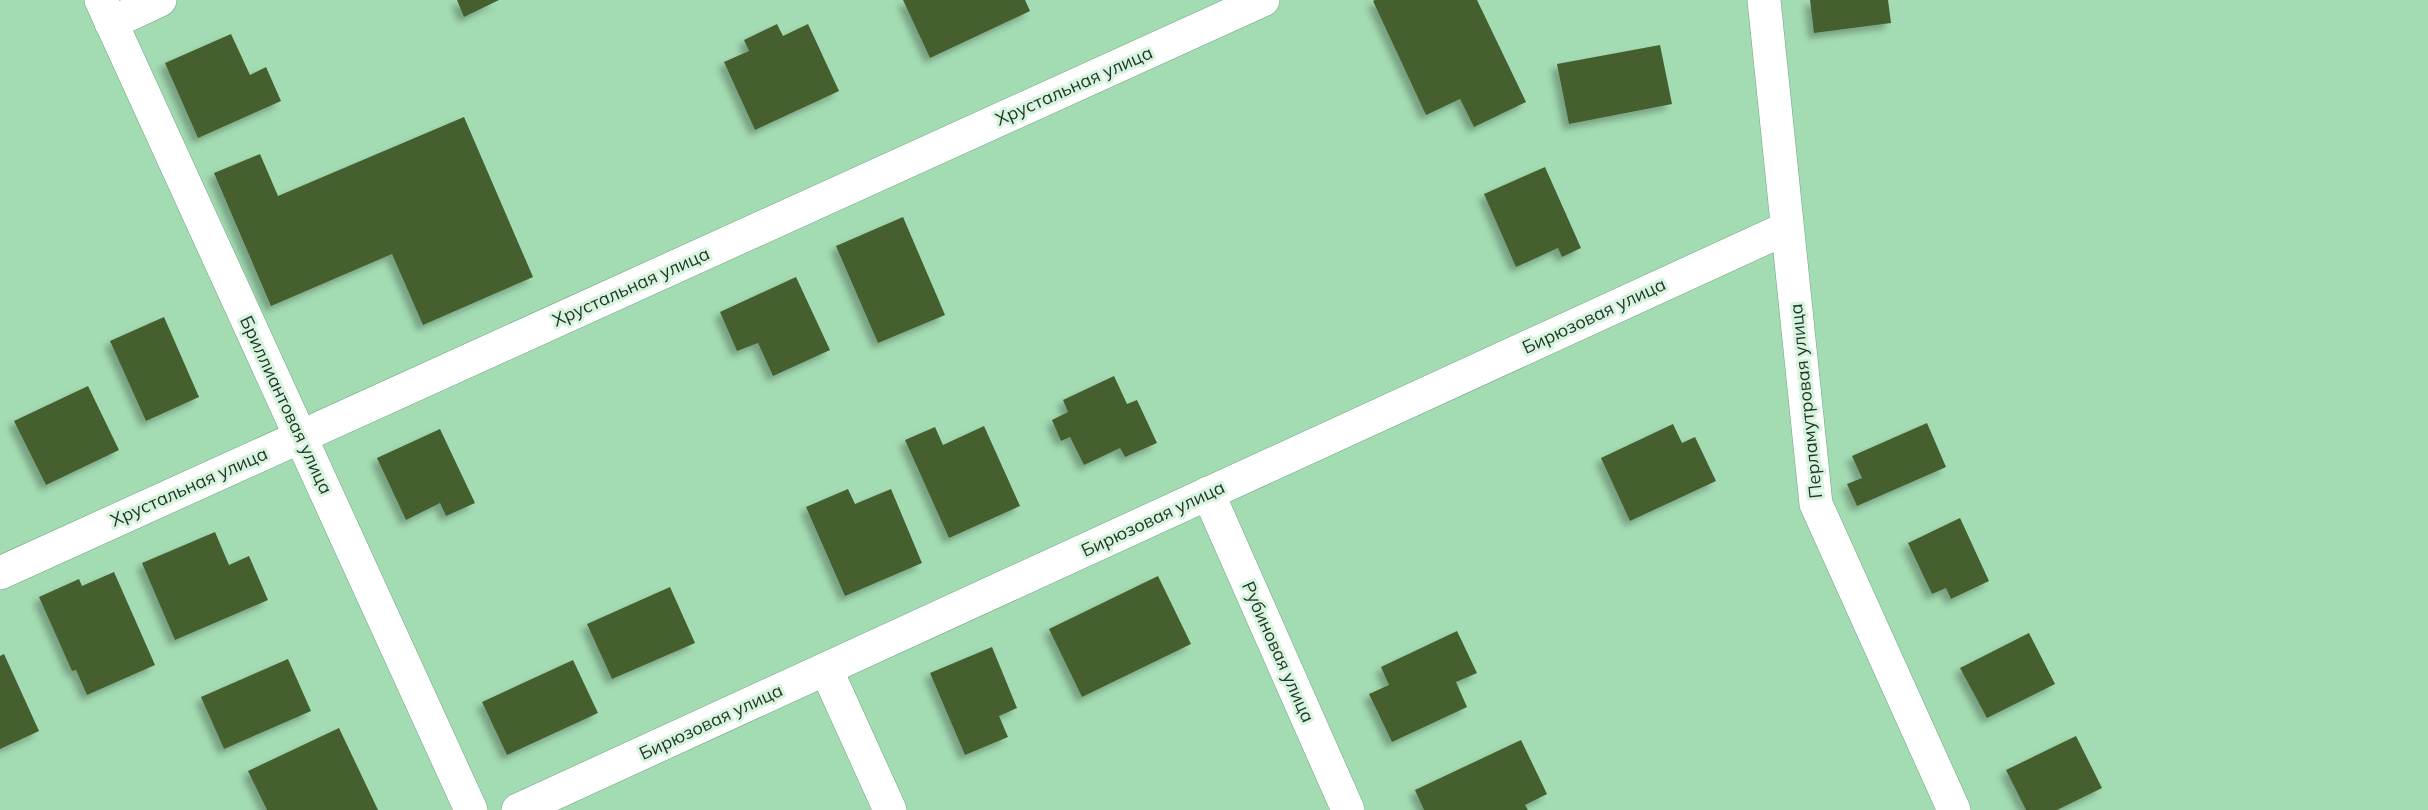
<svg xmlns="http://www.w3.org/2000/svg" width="2428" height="810" viewBox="0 0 2428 810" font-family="Mulish,sans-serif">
<defs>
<filter id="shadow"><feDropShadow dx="-5.5" dy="5.5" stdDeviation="3" flood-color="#0004"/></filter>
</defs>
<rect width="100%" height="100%" fill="#a3dbb2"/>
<g fill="#45602f" filter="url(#shadow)">
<path d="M457 0H499L464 17Z"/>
<path d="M903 0H1025L1030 11 930 58Z"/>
<path d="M1375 0H1477L1526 102 1474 127 1460 99 1426 115 1373 1Z"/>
<path d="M1810 0H1888L1891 23 1814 33Z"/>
<path d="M777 24 783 36 808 24 839 91 755 130 724 62 749 51 744 40Z"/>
<path d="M231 34 250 75 266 67 281 101 198 138 165 63Z"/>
<path d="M1660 45 1672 104 1569 124 1557 64Z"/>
<path d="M464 117 533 277 423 325 392 254 271 306 214 173 260 154 278 196Z"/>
<path d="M1545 167 1581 248 1562 257 1558 248 1516 267 1484 194Z"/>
<path d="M903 217 945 315 878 343 836 246Z"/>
<path d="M796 277 830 350 773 376 758 343 737 351 720 312Z"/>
<path d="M164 317 199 397 146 421 110 341Z"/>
<path d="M1114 376 1127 404 1137 400 1157 443 1125 457 1120 448 1084 465 1070 437 1061 441 1052 420 1068 412 1063 400Z"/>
<path d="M88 386 119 450 46 485 14 421Z"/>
<path d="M1927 423 1946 467 1857 506 1847 484 1862 478 1852 456Z"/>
<path d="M1673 424 1682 443 1695 437 1716 481 1630 521 1601 458Z"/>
<path d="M984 426 1020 506 949 538 905 440 935 427 943 445Z"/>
<path d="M440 429 475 503 446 516 440 503 406 520 377 458Z"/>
<path d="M848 489 855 504 891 489 922 563 845 596 806 507Z"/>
<path d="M1960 518 1989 581 1951 599 1946 588 1932 594 1908 543Z"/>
<path d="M215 532 229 565 249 556 268 600 175 640 142 563Z"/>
<path d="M114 572 155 665 87 695 76 670 72 671 39 597 79 579 82 586Z"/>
<path d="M1158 576 1191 644 1082 697 1049 629Z"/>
<path d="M670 587 695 643 612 679 587 624Z"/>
<path d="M1457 631 1477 673 1456 682 1467 707 1392 742 1369 694 1389 685 1381 667Z"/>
<path d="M2029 633 2055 684 1987 718 1960 668Z"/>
<path d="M992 647 1017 708 999 716 1008 737 965 755 930 673Z"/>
<path d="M4 654 39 731 0 749V656Z"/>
<path d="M288 659 311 711 224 749 201 697Z"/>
<path d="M573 660 598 713 507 755 482 702Z"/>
<path d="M339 728 378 810H267L248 771Z"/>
<path d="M2076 736 2102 788 2057 810H2026L2006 770Z"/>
<path d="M1521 740 1547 794 1525 805 1528 810H1424L1415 790Z"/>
</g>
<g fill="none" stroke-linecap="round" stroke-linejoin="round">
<g stroke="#6ea47e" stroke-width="34">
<g id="minor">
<path d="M101 0 471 810"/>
<path d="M1764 0 1816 504 1954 810"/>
<path d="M111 23 160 0"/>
<path d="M1208 493 1348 810"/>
<path d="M0 573 1263 0"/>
<path d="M826 669 890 810"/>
<path d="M518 810 1787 228"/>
</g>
</g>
<use href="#minor" stroke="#fff" stroke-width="33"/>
</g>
<g text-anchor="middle" stroke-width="6" stroke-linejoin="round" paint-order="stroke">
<g font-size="18" fill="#1f3626" stroke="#d8f4df">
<text transform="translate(1074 86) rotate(-24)" y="6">Хрустальная улица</text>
<text transform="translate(631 287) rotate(-24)" y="6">Хрустальная улица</text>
<text transform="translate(1594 316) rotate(-25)" y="6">Бирюзовая улица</text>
<text transform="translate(1806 401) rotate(-96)" y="6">Перламутровая улица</text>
<text transform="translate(286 405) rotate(65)" y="6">Бриллиантовая улица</text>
<text transform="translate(189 487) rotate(-24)" y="6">Хрустальная улица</text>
<text transform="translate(1153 519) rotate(-25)" y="6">Бирюзовая улица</text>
<text transform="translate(1278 652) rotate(66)" y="6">Рубиновая улица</text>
<text transform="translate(711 722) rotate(-25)" y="6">Бирюзовая улица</text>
</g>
</g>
</svg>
